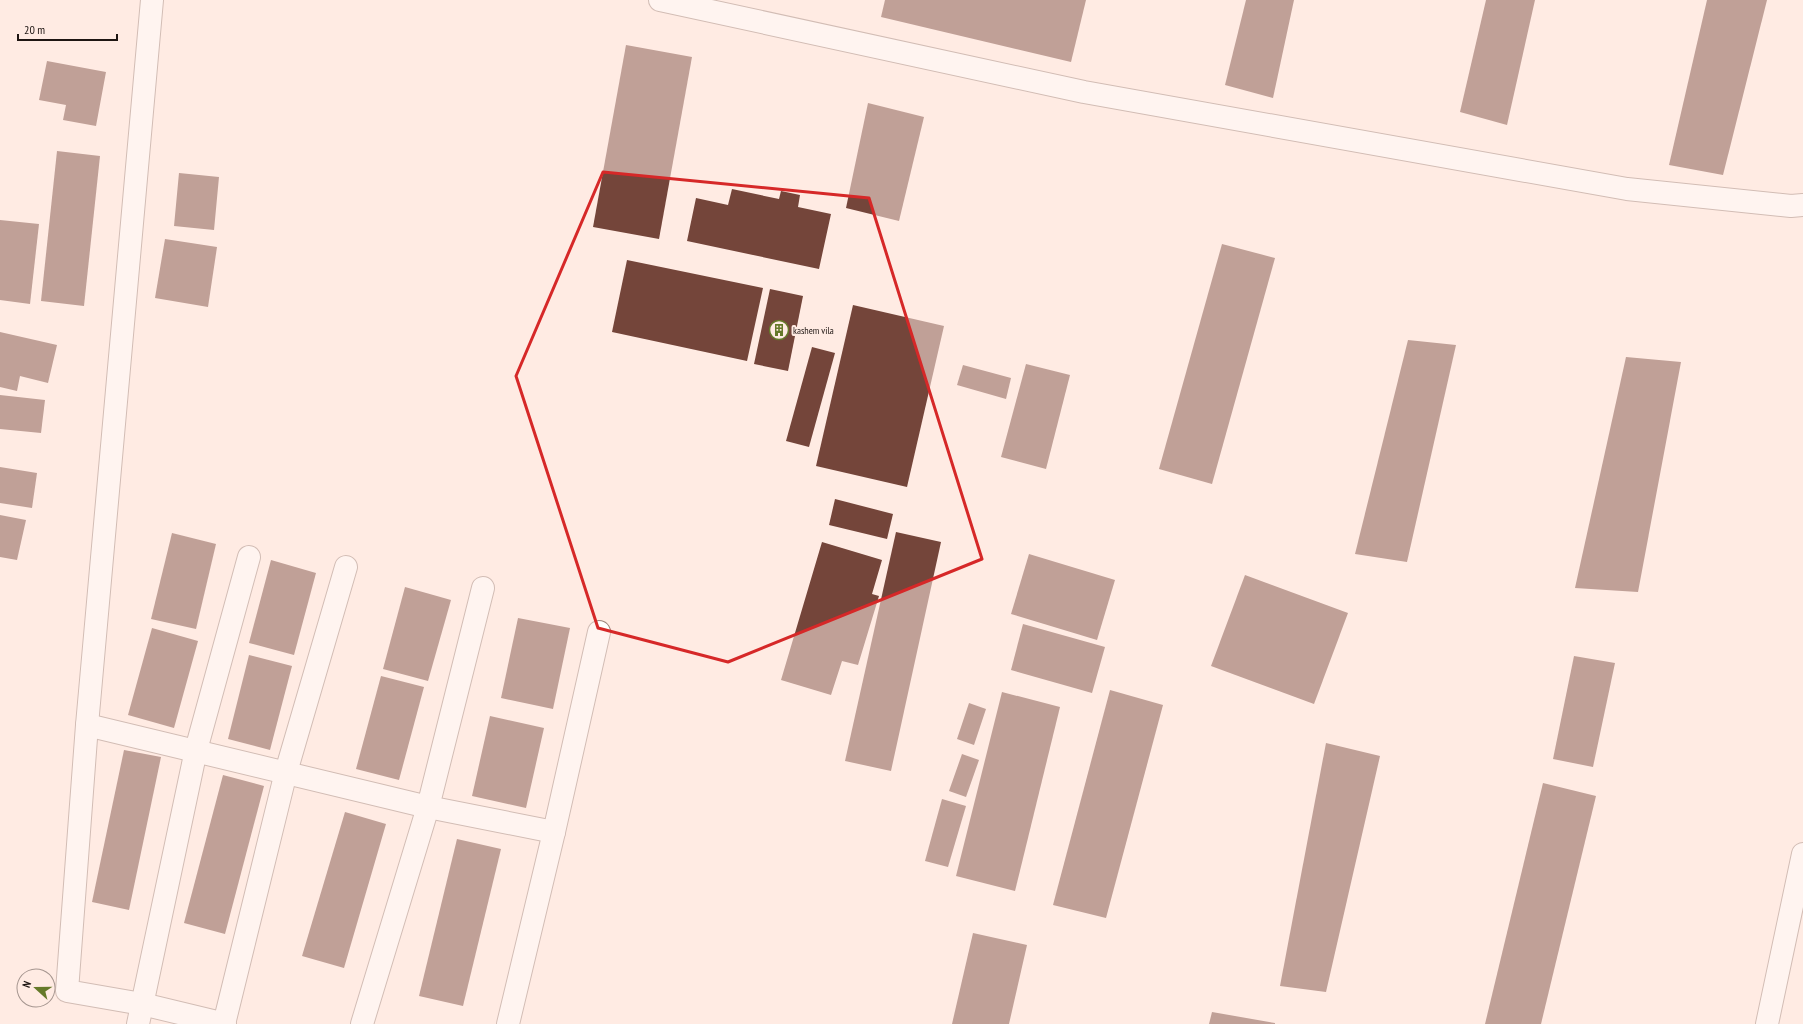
<svg xmlns="http://www.w3.org/2000/svg" width="1803" height="1024" viewBox="0 0 1803 1024" font-family="'PT Sans Narrow',sans-serif">
<rect width="100%" height="100%" fill="#ffebe3"/>
<g fill="#74453a">
<path d="M885 0H1086L1071 62 881 17Z"/>
<path d="M1246 0H1294L1273 98 1225 85Z"/>
<path d="M1486 0H1535L1507 125 1460 112Z"/>
<path d="M1707 0H1767L1723 175 1669 165Z"/>
<path d="M626 45 692 57 659 239 593 227Z"/>
<path d="M47 61 106 72 96 126 63 120 66 105 39 100Z"/>
<path d="M868 103 924 117 899 221 846 208Z"/>
<path d="M57 151 100 156 84 306 41 301Z"/>
<path d="M179 173 219 177 214 230 174 226Z"/>
<path d="M732 189 779 199 781 191 800 195 798 207 831 214 819 269 687 241 696 198 728 205Z"/>
<path d="M0 220 39 224 30 304 0 300Z"/>
<path d="M165 239 217 247 208 307 155 298Z"/>
<path d="M1222 244 1275 258 1212 484 1159 469Z"/>
<path d="M627 260 763 288 747 361 612 332Z"/>
<path d="M770 289 803 296 788 371 754 364Z"/>
<path d="M853 305 944 326 907 487 816 466Z"/>
<path d="M0 332 57 345 48 383 20 376 17 391 0 387Z"/>
<path d="M1408 340 1456 345 1407 562 1355 554Z"/>
<path d="M812 347 835 353 809 447 786 441Z"/>
<path d="M1626 357 1681 362 1638 592 1575 588Z"/>
<path d="M1026 364 1070 375 1046 469 1001 457Z"/>
<path d="M963 365 1011 378 1006 399 957 385Z"/>
<path d="M0 395 45 400 41 433 0 429Z"/>
<path d="M0 467 37 473 32 508 0 503Z"/>
<path d="M835 499 893 514 887 539 829 525Z"/>
<path d="M0 515 26 520 17 560 0 557Z"/>
<path d="M896 532 941 542 891 771 845 761Z"/>
<path d="M172 533 216 544 196 629 151 619Z"/>
<path d="M822 542 882 560 872 594 879 596 858 665 842 661 831 695 781 680Z"/>
<path d="M1029 554 1115 580 1097 640 1011 614Z"/>
<path d="M271 560 316 573 294 655 249 643Z"/>
<path d="M1245 575 1348 613 1314 704 1211 666Z"/>
<path d="M405 587 451 600 428 681 383 669Z"/>
<path d="M518 618 570 628 553 709 501 698Z"/>
<path d="M1023 624 1105 647 1092 693 1011 670Z"/>
<path d="M152 628 198 641 174 728 128 715Z"/>
<path d="M249 655 292 666 270 750 228 739Z"/>
<path d="M1574 656 1615 663 1593 767 1553 759Z"/>
<path d="M381 676 424 687 399 780 356 769Z"/>
<path d="M1110 690 1163 705 1106 918 1053 905Z"/>
<path d="M1002 692 1060 707 1015 891 956 876Z"/>
<path d="M969 703 986 709 974 745 957 739Z"/>
<path d="M490 716 544 728 526 808 472 796Z"/>
<path d="M1326 743 1380 756 1326 992 1280 986Z"/>
<path d="M124 750 161 757 129 910 92 902Z"/>
<path d="M962 754 979 760 966 797 949 791Z"/>
<path d="M223 775 264 786 225 934 184 923Z"/>
<path d="M1543 783 1596 796 1541 1024H1485Z"/>
<path d="M942 799 966 806 948 867 925 861Z"/>
<path d="M345 812 386 824 344 968 302 956Z"/>
<path d="M457 839 501 849 463 1006 419 996Z"/>
<path d="M973 933 1027 945 1009 1024H952Z"/>
<path d="M1212 1012 1275 1023V1024H1209Z"/>
</g>
<g fill="none" stroke-linecap="round" stroke-linejoin="round">
<g stroke="#9c857c" stroke-width="24">
<g id="minor">
<path d="M152 0 87 725 67 991 142 1004 225 1024"/>
<path d="M660 0 1084 92 1627 189 1791 206 1803 205"/>
<path d="M87 725 428 807 554 832"/>
<path d="M138 1024 196 750 249 557"/>
<path d="M224 1024 286 772 346 567"/>
<path d="M362 1024 428 807 483 588"/>
<path d="M508 1024 554 832 599 632"/>
<path d="M1767 1024 1803 854"/>
</g>
</g>
<use href="#minor" stroke="#fff" stroke-width="22"/>
</g>
<path d="M0 0H1803V1024H0ZM603 172 869 198 982 559 728 662 598 628 516 376Z" fill="#ffebe3" fill-opacity=".55" fill-rule="evenodd"/>
<path fill="none" stroke="#d62828" stroke-width="3" stroke-linejoin="round" d="M603 172 869 198 982 559 728 662 598 628 516 376Z"/>
<defs>
<g id="building-ring" transform="scale(1)"><circle r="9.5" fill="#ffebe3" stroke="#657929" stroke-width="1.5"/><path d="M-4-6H4V6H1V3H-1V6H-4ZM-2.5-4.3h1.7v1.8h-1.7ZM.8-4.3h1.7v1.8H.8ZM-2.5-1h1.7V.8h-1.7ZM.8-1h1.7V.8H.8Z" fill="#657929"/></g>
</defs>
<g fill-rule="evenodd">
<use href="#building-ring" x="779" y="330"/>
</g>
<g text-anchor="middle" stroke-width="4" stroke-linejoin="round" paint-order="stroke">
<g font-size="10" fill="#1e1512" stroke="#ffebe3" text-anchor="start">
<text x="793" y="334">kashem vila</text>
</g>
</g>
<g transform="translate(36 988) rotate(291)"><circle r="19" fill="#ffebe3" stroke="#a5958f"/>
<path d="M0-3L7 15L0 10L-7 15Z" fill="#657929"/>
<text y="-6" font-size="11" font-weight="bold" text-anchor="middle" fill="#1e1512">N</text>
</g>
<path d="M18 34v6h99v-6" fill="none" stroke="#1e1512" stroke-width="2"/>
<text x="24" y="34" font-size="12" fill="#1e1512" stroke="#ffebe3" stroke-width="3" paint-order="stroke">20 m</text>
</svg>
